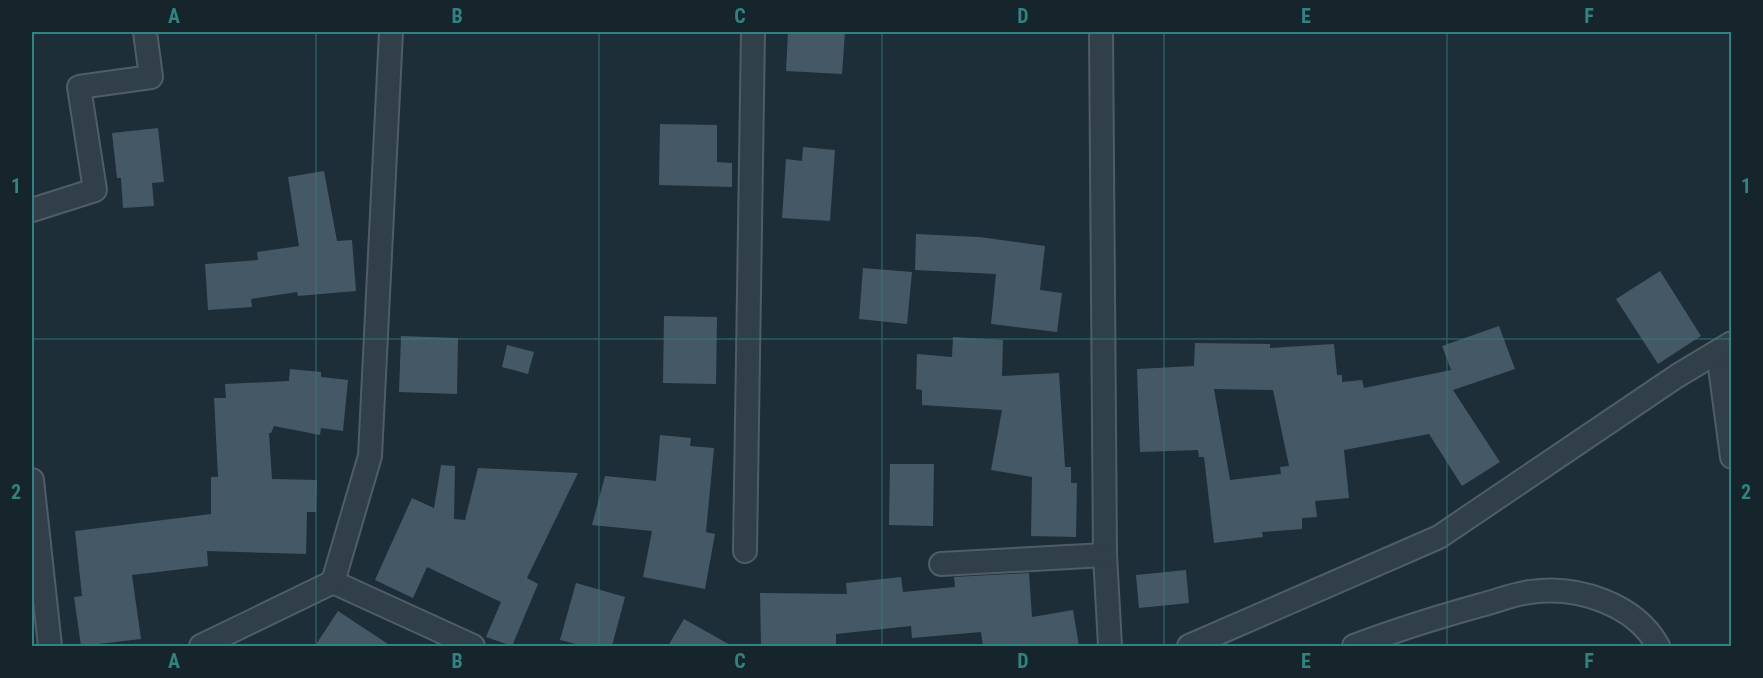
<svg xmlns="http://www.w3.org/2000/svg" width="1763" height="678" viewBox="0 0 1763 678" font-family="'Roboto Condensed',sans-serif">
<rect width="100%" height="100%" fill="#1d2e38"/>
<g fill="#445965" fill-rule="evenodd">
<path d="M788 32H845L842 74 786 71Z"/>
<path d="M660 124 717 125V162L732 163V187L659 185Z"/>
<path d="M158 128 164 182 152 183 154 206 123 208 121 178H117L112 133Z"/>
<path d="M803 147 835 150 830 221 782 218 786 159 802 161Z"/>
<path d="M324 171 337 241 352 240 356 291 298 296 297 292 251 299 252 307 208 310 205 264 258 260 257 252 299 246 288 177Z"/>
<path d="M916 234 979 237 1045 246 1040 290 1062 293 1057 332 991 324 996 274 915 270Z"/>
<path d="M863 268 912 272 907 324 859 319Z"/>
<path d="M1660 271 1701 336 1658 364 1616 299Z"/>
<path d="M664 316 717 317 716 384 663 383Z"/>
<path d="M1499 326 1515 369 1453 390 1500 462 1462 486 1429 434 1344 450 1349 498 1315 501 1317 517 1302 518V529L1262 532 1263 537 1214 543 1204 457H1199L1198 450 1140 452 1137 369 1194 366 1195 343 1270 344V348L1334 344 1337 375H1342V382L1362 380 1364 388 1451 370 1442 346ZM1214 389 1273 390 1289 466 1280 467 1281 474 1230 480Z"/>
<path d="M401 336 458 338 457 394 399 392Z"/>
<path d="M953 337 1003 340 1002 376 1059 373 1065 467H1071V483H1077L1076 537 1031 536 1032 477 991 470 1002 410 922 405V390L916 389 917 354 952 357Z"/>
<path d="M507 345 534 352 528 374 502 367Z"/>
<path d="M290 369 321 372V377L348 380 343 431 321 428 320 435 274 426 271 433H269L272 479 317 480 316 512H307L306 554 207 551 208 566 132 575 141 639 81 646 74 597 82 596 75 531 211 514V477H218L214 398H226L225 384 289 381Z"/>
<path d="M660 435 691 438 690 446 714 448 706 532 715 534 705 589 643 577 652 531 592 525 605 476 656 481Z"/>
<path d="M890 464H934L933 526 889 525Z"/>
<path d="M441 465 455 466 454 519 465 520 478 468 578 473 527 578 538 584 512 646 486 637 501 602 488 596 427 567 413 598 375 580 412 498 434 508Z"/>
<path d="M1186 570 1189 603 1139 608 1136 575Z"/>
<path d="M1029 573 1032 617 1073 610 1079 646H983L981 632 912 638 911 626 836 634V646H761L760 593 847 594 846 583 901 577 903 592 955 587 954 577Z"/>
<path d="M576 583 625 597 612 646H584L560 640Z"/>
<path d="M338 611 391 646H315Z"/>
<path d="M684 619 732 646H668Z"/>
</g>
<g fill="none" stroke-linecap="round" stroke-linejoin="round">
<g stroke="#4e5d67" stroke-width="26">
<g id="street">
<path d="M1101 32 1105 555 1110 646"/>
<path d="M32 210 95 190 79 87 151 77 145 32"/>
<path d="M1718 352 1732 457"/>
<path d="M32 480 50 646"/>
<path d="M745 551 753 32"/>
<path d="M941 564 1105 555"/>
<path d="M333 582 473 646"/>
<path d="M201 646 333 582 370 456 391 32"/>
<path d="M1189 646 1439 537 1677 376 1732 343"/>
<path d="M1354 646C1396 630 1438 617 1481 605 1497 601 1514 594 1530 592 1577 585 1635 604 1658 646"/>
</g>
</g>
<use href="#street" stroke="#313f48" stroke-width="22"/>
</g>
<path fill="none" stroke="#2e8480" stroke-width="1.5" stroke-opacity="0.55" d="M316 32V646M599 32V646M882 32V646M1164 32V646M1447 32V646M32 339H1732"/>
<rect width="1763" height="678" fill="none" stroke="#16242c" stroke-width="66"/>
<rect x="33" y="33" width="1697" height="612" fill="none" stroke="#2e8480" stroke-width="2"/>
<g font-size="20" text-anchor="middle" font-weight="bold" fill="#2e8480">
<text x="174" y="23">A</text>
<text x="457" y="23">B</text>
<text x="740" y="23">C</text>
<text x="1023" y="23">D</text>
<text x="1306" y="23">E</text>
<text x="1589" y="23">F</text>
<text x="16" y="193">1</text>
<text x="1746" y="193">1</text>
<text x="16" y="499">2</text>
<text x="1746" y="499">2</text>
<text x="174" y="668">A</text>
<text x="457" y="668">B</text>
<text x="740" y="668">C</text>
<text x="1023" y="668">D</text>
<text x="1306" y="668">E</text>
<text x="1589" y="668">F</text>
</g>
</svg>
